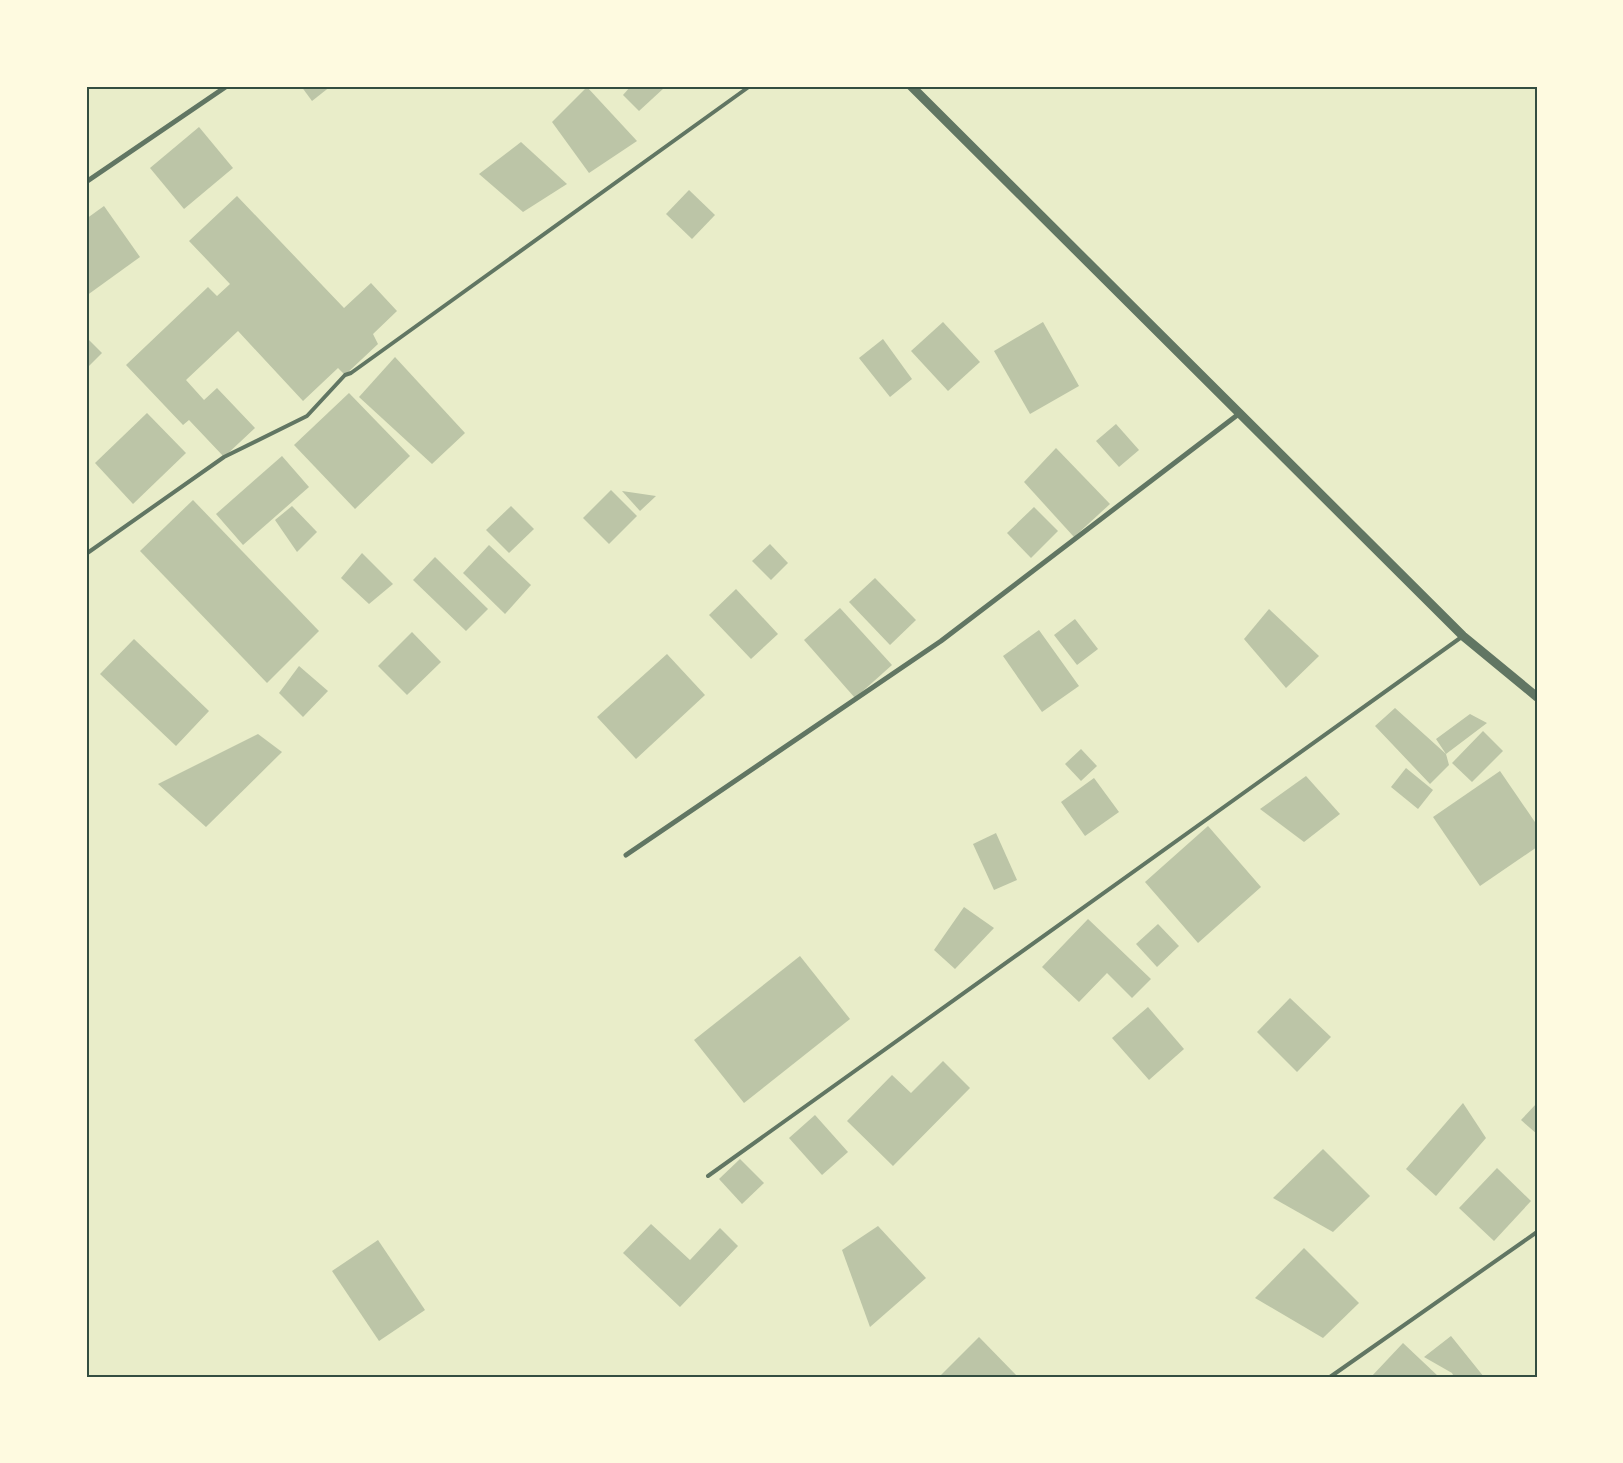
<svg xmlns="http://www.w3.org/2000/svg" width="1623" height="1463" viewBox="0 0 1623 1463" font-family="'DM Sans',sans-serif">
<rect width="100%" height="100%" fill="#e9edc9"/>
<g fill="#bcc5a7">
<path d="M301 86H331L312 101Z"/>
<path d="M631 86H663L664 88 639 111 623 95Z"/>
<path d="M587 87 637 141 589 173 552 122Z"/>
<path d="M199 127 233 168 184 209 150 168Z"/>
<path d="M521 142 567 184 523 212 479 174Z"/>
<path d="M689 190 715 215 692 239 666 214Z"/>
<path d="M237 196 344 308 371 283 397 311 373 334 378 344 345 375 338 368 303 401 238 331 186 380 204 400 217 388 255 428 224 457 189 420 183 425 126 365 208 287 217 296 230 284 189 241Z"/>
<path d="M104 206 140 257 86 296V219Z"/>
<path d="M943 322 980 362 948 391 911 351Z"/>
<path d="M1043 322 1079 386 1030 414 994 351Z"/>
<path d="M86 337 102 353 86 369Z"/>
<path d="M883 339 912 379 890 397 859 358Z"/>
<path d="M395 357 465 433 432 464 359 397Z"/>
<path d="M349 393 410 456 355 509 294 445Z"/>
<path d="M147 413 186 453 133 504 95 463Z"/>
<path d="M1116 424 1139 450 1119 467 1096 441Z"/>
<path d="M1056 448 1110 504 1074 537 1024 482Z"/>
<path d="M282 456 309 487 243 545 216 514Z"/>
<path d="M611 490 637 516 609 544 583 518Z"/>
<path d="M622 491 656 496 640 511Z"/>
<path d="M193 500 319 631 267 683 140 551Z"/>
<path d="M292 506 317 532 297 552 275 520Z"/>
<path d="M511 506 534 529 509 553 486 530Z"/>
<path d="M1034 507 1058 531 1031 558 1007 533Z"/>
<path d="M770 544 788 563 771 580 752 561Z"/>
<path d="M489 545 531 585 505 614 463 573Z"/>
<path d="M362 553 393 584 369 604 341 578Z"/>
<path d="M435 557 488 609 466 631 413 580Z"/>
<path d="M875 578 916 620 890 645 849 602Z"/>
<path d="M736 589 778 634 751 659 709 615Z"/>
<path d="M840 608 892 665 855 698 804 640Z"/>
<path d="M1269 609 1319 656 1286 688 1244 639Z"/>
<path d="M1075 619 1098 649 1077 665 1054 635Z"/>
<path d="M1039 630 1079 686 1042 712 1003 656Z"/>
<path d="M412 632 441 662 407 695 378 666Z"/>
<path d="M134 639 209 711 176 746 100 674Z"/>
<path d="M667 654 705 695 636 759 597 717Z"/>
<path d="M299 666 328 691 303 717 279 693Z"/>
<path d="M1395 708 1446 754 1436 739 1470 714 1487 723 1446 754 1449 765 1430 784 1375 726Z"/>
<path d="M1483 731 1503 751 1472 782 1452 763Z"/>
<path d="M258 734 282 752 206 827 158 784Z"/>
<path d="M1081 749 1097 766 1081 781 1065 764Z"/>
<path d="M1406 768 1433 790 1418 809 1391 787Z"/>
<path d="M1500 771 1537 825V847L1480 886 1433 817Z"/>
<path d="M1306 776 1340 814 1304 842 1260 809Z"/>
<path d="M1094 778 1119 812 1085 836 1061 802Z"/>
<path d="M1208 826 1261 887 1198 943 1145 882Z"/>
<path d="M996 833 1017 880 994 890 973 844Z"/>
<path d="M964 907 994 928 955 969 934 950Z"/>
<path d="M1088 919 1151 979 1132 998 1107 973 1079 1002 1042 967Z"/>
<path d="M1158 924 1179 946 1157 967 1136 944Z"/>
<path d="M800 956 850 1019 744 1103 694 1040Z"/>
<path d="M1290 998 1331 1037 1297 1072 1257 1032Z"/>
<path d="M1148 1007 1184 1049 1149 1080 1112 1038Z"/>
<path d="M943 1061 970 1088 893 1166 847 1121 892 1075 911 1093Z"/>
<path d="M1463 1103 1486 1138 1436 1196 1406 1169Z"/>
<path d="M1537 1103V1134L1521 1120Z"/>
<path d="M815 1115 848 1152 822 1175 789 1138Z"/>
<path d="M1323 1149 1370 1196 1333 1232 1273 1198Z"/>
<path d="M740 1159 764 1183 742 1204 719 1179Z"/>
<path d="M1497 1168 1531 1201 1494 1241 1459 1208Z"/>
<path d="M651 1224 690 1260 720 1228 738 1246 680 1307 623 1253Z"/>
<path d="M878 1226 926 1278 870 1327 842 1250Z"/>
<path d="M378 1240 425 1310 379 1341 332 1271Z"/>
<path d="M1304 1248 1359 1303 1323 1338 1255 1298Z"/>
<path d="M1451 1336 1484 1377H1454L1452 1373 1424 1357Z"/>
<path d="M979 1337 1018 1377H939Z"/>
<path d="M1403 1343 1439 1377H1371Z"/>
</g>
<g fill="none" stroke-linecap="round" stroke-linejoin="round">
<g stroke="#617663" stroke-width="4">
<path d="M86 554 224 457 307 416 345 375 351 373 750 86"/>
<path d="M708 1176 1463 636"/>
<path d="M1330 1377 1537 1232"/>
</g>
<g stroke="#617663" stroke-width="5">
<path d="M86 182 227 86"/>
<path d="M626 855 941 641 1240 413"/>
</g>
<path stroke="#617663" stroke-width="9" d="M911 86 1463 636 1537 697"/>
</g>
<rect width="1623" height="1463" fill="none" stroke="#fefae0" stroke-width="175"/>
<rect x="88" y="88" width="1448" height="1288" fill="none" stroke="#344e41" stroke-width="2"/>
</svg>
